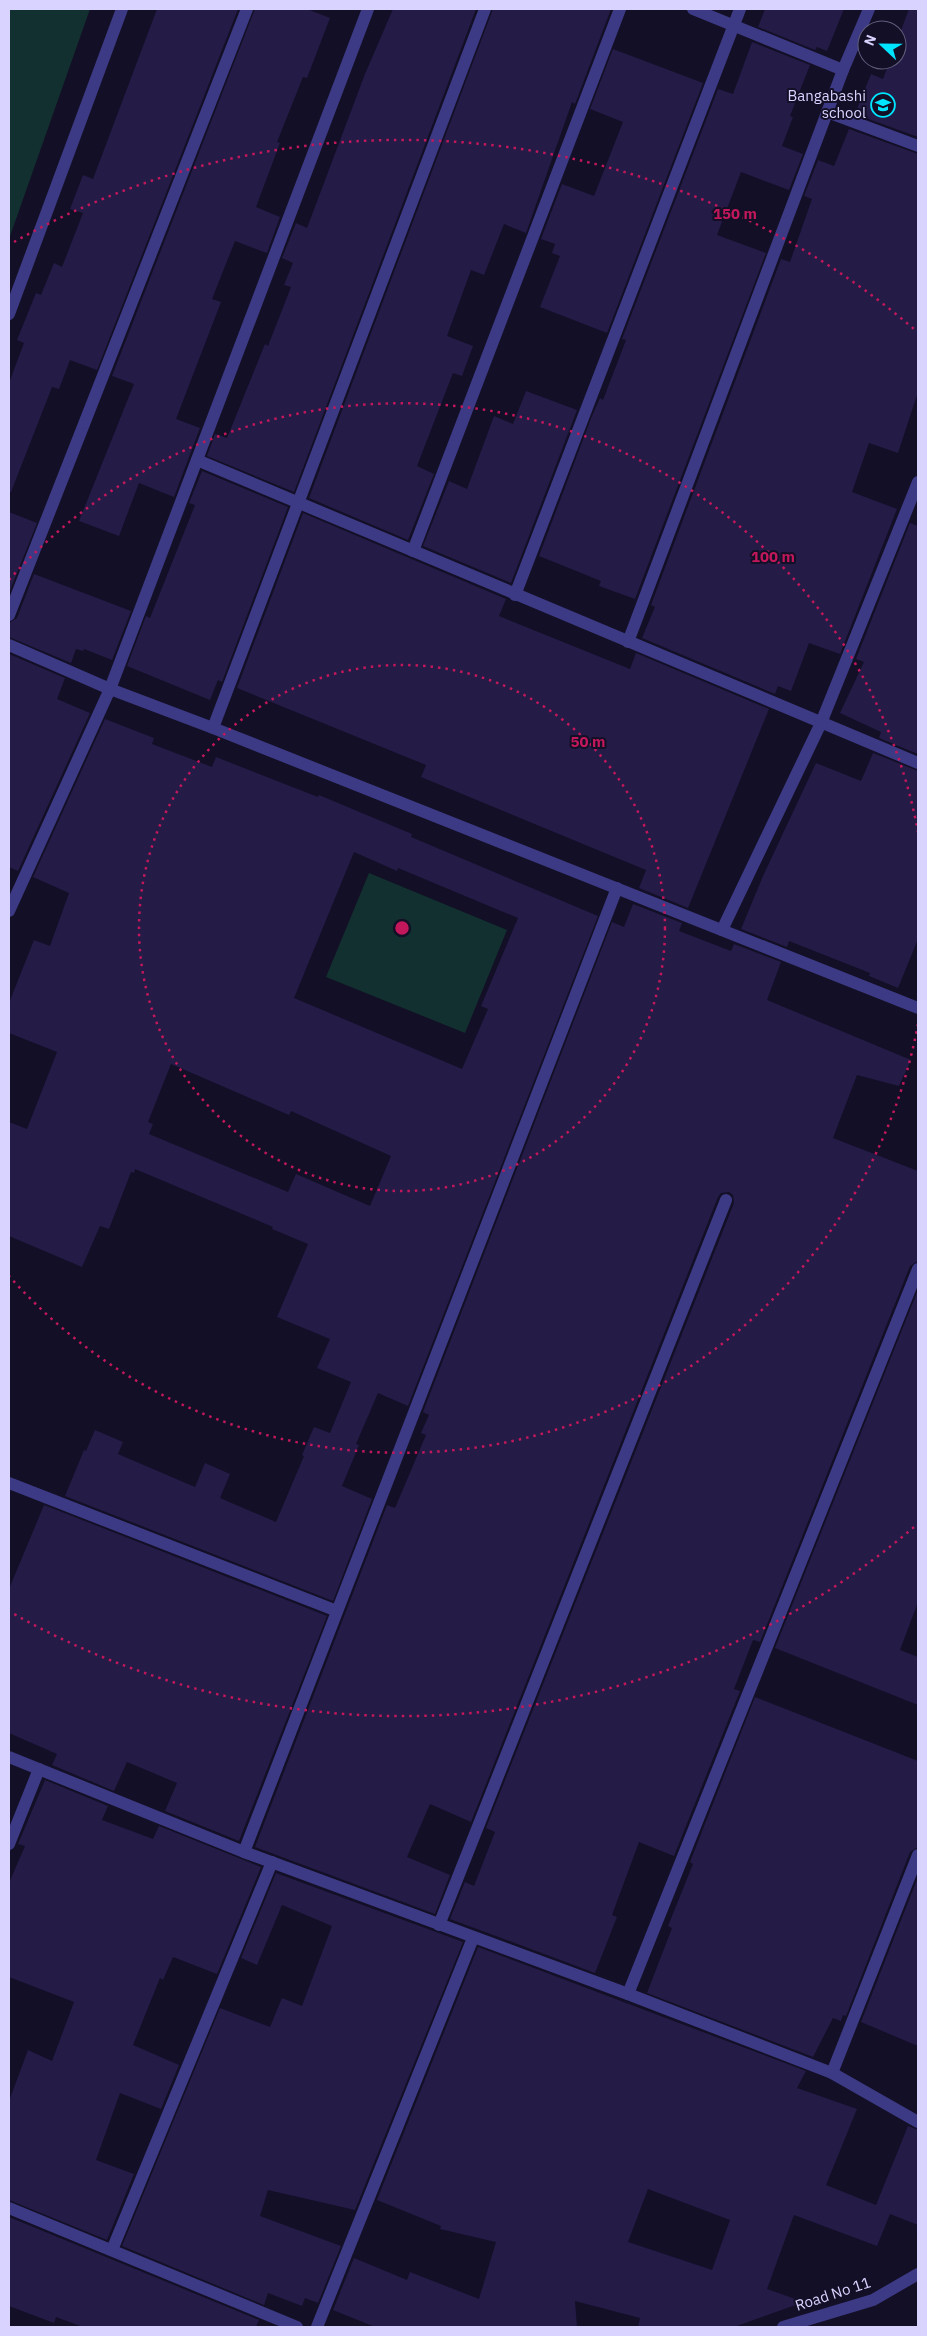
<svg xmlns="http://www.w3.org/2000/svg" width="927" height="2336" viewBox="0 0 927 2336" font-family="'IBM Plex Sans',sans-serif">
<rect width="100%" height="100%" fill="#130f26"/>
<g fill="#12302f">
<path d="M9 9H90L9 239Z"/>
<path d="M369 873 507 930 465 1033 326 977Z"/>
</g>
<g fill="#241b47" fill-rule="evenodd">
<path d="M157 9H238L97 370 70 360 59 389 52 387 11 492H9V383L24 343 17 340 36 293 41 295 54 263 62 267 83 213 70 209 83 175 93 179Z"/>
<path d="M255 9H307L330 18 307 78 303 77 277 142 280 143 256 207 280 217 267 253 235 241 212 299 221 302 176 419 200 428 174 497 139 483 119 536 79 521 134 384 112 376Z"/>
<path d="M393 9H476L294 492 207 456 215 434 227 438 265 344 268 346 291 287 284 285 293 263 282 258 296 223 307 228 365 74Z"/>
<path d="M493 9H611L575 104 572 102 526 233 504 224 484 275 471 270 447 336 473 346 462 376 453 373 417 466 434 474 408 540 309 498Z"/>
<path d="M765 9H844L827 51 817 47 815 50 758 27Z"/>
<path d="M909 9H918V137L855 114 871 74 883 79 890 60H897V41Z"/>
<path d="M752 42 810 65 790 116 793 117 782 146 803 154 789 190 741 172 717 235 766 253 635 599 599 586 601 581 539 556 592 416 600 398 603 400 626 340 622 339 718 89 733 94Z"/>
<path d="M613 49 703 83 607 333 540 307 560 256 552 253 555 244 541 239 562 184 594 196 623 122 590 109Z"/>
<path d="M849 129 918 154V392L898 453 869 443 852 492 897 509 840 654 809 643 791 691 778 686 775 694 642 638 655 607 651 605 781 259 790 262 812 199 804 196 818 160 834 166Z"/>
<path d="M526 391 577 410 511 583 423 546 449 481 467 489 494 416 513 424Z"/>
<path d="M202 471 288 507 222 682 218 680 210 700 127 666 146 616 150 618 195 505 189 503Z"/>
<path d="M9 512 37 523 9 593Z"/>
<path d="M303 513 506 599 499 616 630 669 636 653 769 709 688 908 639 888 646 870 421 777 426 765 237 688Z"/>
<path d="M910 523 918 526V754L879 738 881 732 840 713 864 662 856 659Z"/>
<path d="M34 574 131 611 112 660 84 649 83 651 76 649 71 663 9 637V623L17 618Z"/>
<path d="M9 654 65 678 57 699 90 713 18 871 9 867Z"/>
<path d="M105 719 154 738 152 744 212 767 216 757 318 797 319 795 412 834 411 837 598 916 408 1406 378 1393 356 1444 359 1445 342 1486 372 1499 333 1601 65 1496 84 1450 86 1451 95 1430 123 1442 118 1454 195 1487 205 1463 230 1474 220 1498 276 1522 304 1456 302 1455 314 1427 330 1433 351 1382 317 1368 330 1339 277 1317 308 1244 272 1229 273 1227 135 1169 134 1173 131 1172 109 1229 100 1226 82 1267 9 1236V1122L27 1129 57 1052 9 1033V1003L34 940 50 946 69 893 33 877ZM354 852 397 871 398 868 518 918 481 1006 488 1009 462 1069 294 998ZM171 1064 289 1115 291 1111 391 1156 370 1206 296 1174 288 1192 149 1134 153 1124 148 1122Z"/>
<path d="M873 753 918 771V939L898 988 869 976 870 973 789 941 787 947 741 929 763 876 816 763 861 781Z"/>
<path d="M633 904 682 923 679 931 731 951 734 944 781 962 767 1000 911 1060 899 1086 857 1075 833 1138 918 1171V1261L910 1266 760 1642 753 1640 734 1689 740 1691 674 1856 639 1842 612 1915 617 1917 595 1973 450 1919 465 1882 474 1886 495 1832 486 1828 734 1203 733 1195 729 1192 721 1193 718 1197 471 1822 430 1804 407 1857 450 1875 435 1914 255 1847 387 1505 395 1508 426 1435 421 1433 429 1415 423 1412 612 922 624 927Z"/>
<path d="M918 1290V1602L900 1650 918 1657V1705L775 1648Z"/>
<path d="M44 1505 327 1616 239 1841 165 1811 177 1783 127 1762 114 1791 52 1765 57 1754 9 1733V1589Z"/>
<path d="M755 1697 918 1761V1847L910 1852 846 2016 843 2015 841 2021 833 2018 813 2057 647 1993 672 1928 668 1926 693 1864 690 1862Z"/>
<path d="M45 1780 108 1806 102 1820 153 1839 159 1826 261 1867 217 1974 173 1957 163 1980 160 1978 133 2045 179 2065 161 2109 120 2093 96 2160 134 2174 107 2240 9 2200V2101L28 2050 52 2061 74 2002 9 1977V1883L25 1846 18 1844Z"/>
<path d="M276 1873 463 1942 355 2210 268 2190 260 2216 341 2246 318 2303 305 2298 302 2306 268 2293 264 2305 122 2246 220 2008 270 2027 282 1998 302 2006 332 1926 282 1905 257 1965 241 1958Z"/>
<path d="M918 1877V2046L861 2022Z"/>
<path d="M478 1947 806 2071 797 2088 857 2109 826 2185 876 2205 908 2126 918 2130V2225L890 2214 877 2246 794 2215 767 2289 804 2302 734 2327H638L640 2318 575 2301 577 2327H375L333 2310 354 2258 407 2280 410 2272 479 2299 496 2242 440 2229 441 2226 377 2200ZM648 2189 730 2220 712 2270 628 2242Z"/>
<path d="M9 2217 259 2320 256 2327H83L56 2317 54 2323 9 2306Z"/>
</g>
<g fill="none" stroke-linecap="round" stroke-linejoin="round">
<g stroke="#3d3a85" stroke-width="12">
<path d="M693 9 843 70"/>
<path d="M827 112 918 146"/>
<path d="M9 314 122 9"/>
<path d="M197 460 918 763"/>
<path d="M413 551 620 9"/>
<path d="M515 595 740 9"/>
<path d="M9 615 247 9"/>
<path d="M628 642 843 70 869 9"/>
<path d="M9 645 110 689 213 728 918 1008"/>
<path d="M213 728 485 9"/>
<path d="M9 911 110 689 368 9"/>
<path d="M722 930 821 723 918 482"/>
<path d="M9 1483 337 1611"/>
<path d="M9 1757 244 1852 628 1994 832 2073 918 2122"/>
<path d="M9 1844 39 1769"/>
<path d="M244 1852 617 888"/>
<path d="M439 1925 726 1200"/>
<path d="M628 1994 918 1269"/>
<path d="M832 2073 918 1855"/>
<path d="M9 2208 297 2327"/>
<path d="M112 2250 272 1862"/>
<path d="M317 2327 473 1938"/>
</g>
<path stroke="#3d3a85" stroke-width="12" d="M783 2327 873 2300 918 2274"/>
</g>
<g fill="none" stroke="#c2185b" stroke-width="2.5" stroke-dasharray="2.5 5">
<circle cx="402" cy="928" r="263"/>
<path d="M918 1024A525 525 0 0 1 9 1276M9 580A525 525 0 0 1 918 832"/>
<path d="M914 1527A788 788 0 0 1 14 1614M14 242A788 788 0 0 1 914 329"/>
</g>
<defs>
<g id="school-ring" transform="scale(1.25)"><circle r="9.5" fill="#130f26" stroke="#00e5ff" stroke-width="1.5"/><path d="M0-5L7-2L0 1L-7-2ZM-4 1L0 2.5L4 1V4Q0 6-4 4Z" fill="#00e5ff"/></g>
</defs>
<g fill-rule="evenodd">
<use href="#school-ring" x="883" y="105"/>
</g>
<g text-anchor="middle" stroke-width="4" stroke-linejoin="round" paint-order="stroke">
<g font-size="15" fill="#d9d4ff" stroke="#130f26" text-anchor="end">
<text x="866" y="101">Bangabashi<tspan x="866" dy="17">school</tspan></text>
</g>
<g font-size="15" fill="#d9d4ff" stroke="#130f26">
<text transform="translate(833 2294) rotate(-18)" y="5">Road No 11</text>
</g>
</g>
<circle cx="402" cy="928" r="8" fill="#c2185b" stroke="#130f26" stroke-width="2.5"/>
<g font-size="15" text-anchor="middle" font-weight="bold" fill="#c2185b" stroke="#130f26" stroke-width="4" stroke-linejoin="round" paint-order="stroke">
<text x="735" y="219">150 m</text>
<text x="773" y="562">100 m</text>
<text x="588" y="747">50 m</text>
</g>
<rect width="927" height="2336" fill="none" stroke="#d9d4ff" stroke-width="20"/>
<g transform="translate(882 45) rotate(292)"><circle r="24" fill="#130f26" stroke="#625e7d"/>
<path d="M0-4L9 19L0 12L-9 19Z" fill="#00e5ff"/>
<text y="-8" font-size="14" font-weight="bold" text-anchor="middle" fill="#d9d4ff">N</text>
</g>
</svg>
